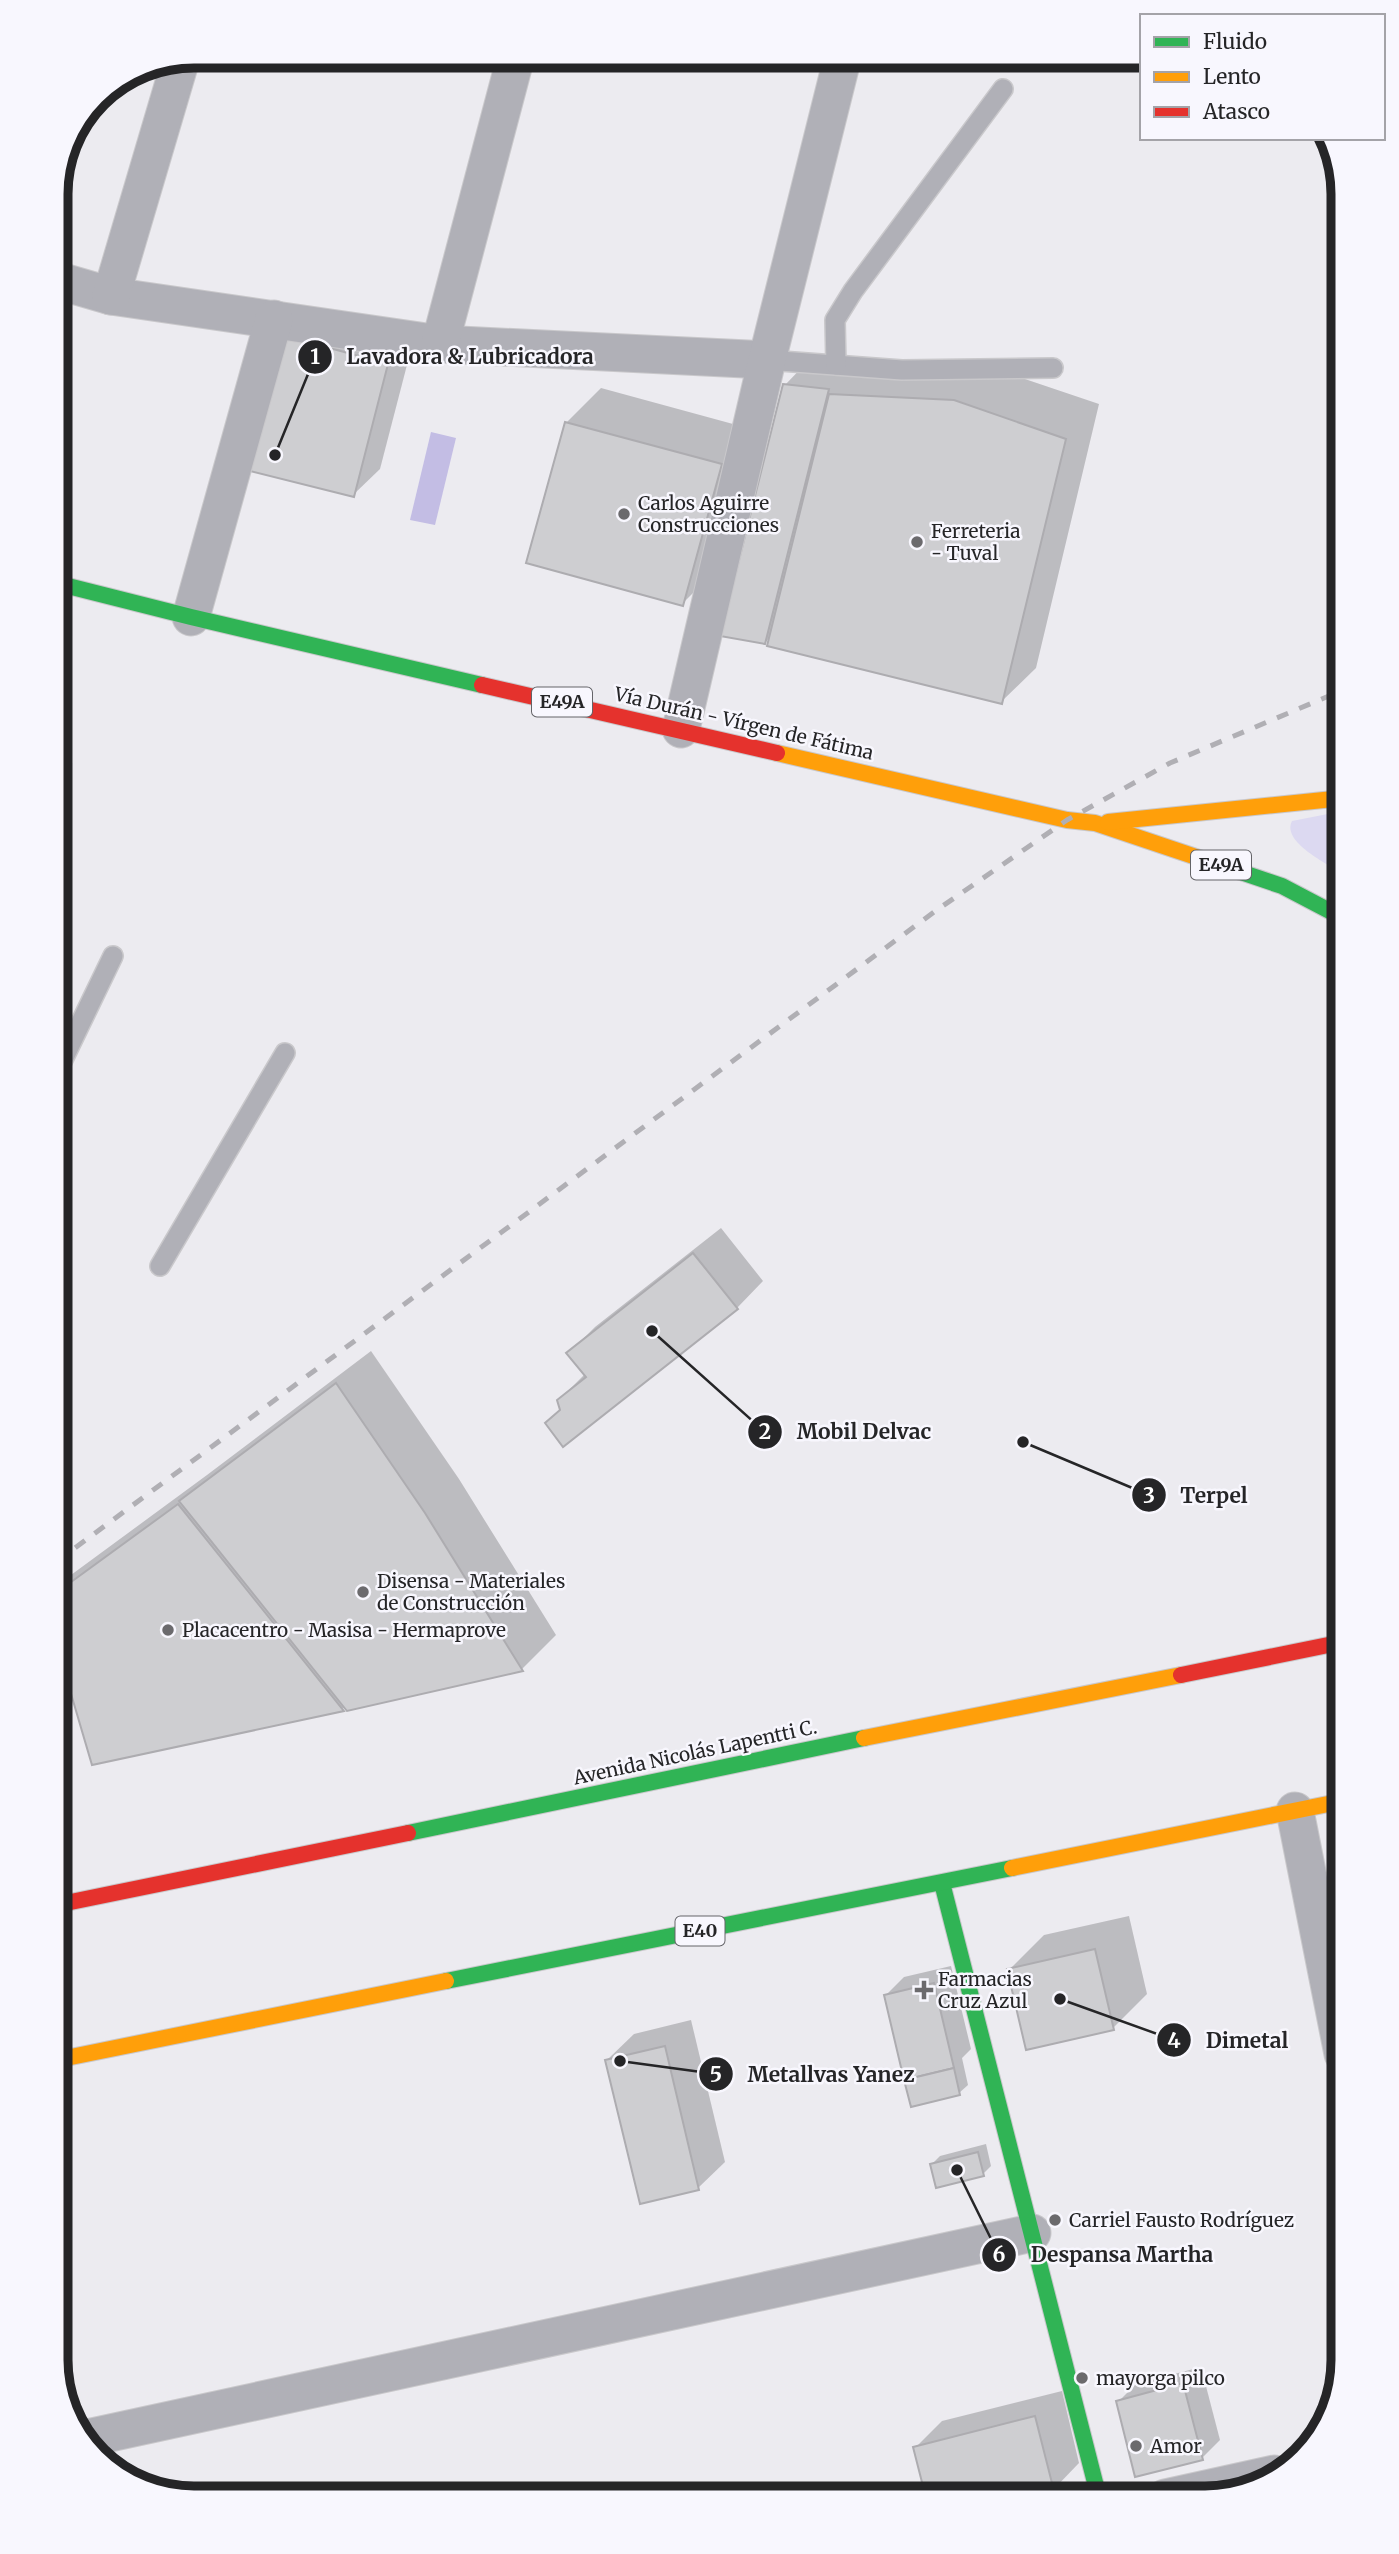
<svg xmlns="http://www.w3.org/2000/svg" width="1399" height="2554" viewBox="0 0 1399 2554" font-family="Merriweather,serif">
<rect width="100%" height="100%" fill="#ecebf0"/>
<path fill="#dcd9f1" d="M1343 811V874C1328 864 1281 842 1292 821Z"/>
<path fill="#c3bde4" d="M431 432 456 438 435 525 410 520Z"/>
<g fill="#0003">
<path d="M284 336 414 338 380 469 353 495Z"/>
<path d="M811 358 989 367 1099 404 1036 668 1001 702 771 636 765 643 785 385Z"/>
<path d="M601 388 755 430 717 569 682 604 528 562 567 422Z"/>
<path d="M721 1228 763 1281 737 1308 559 1400 585 1374 569 1353 595 1327Z"/>
<path d="M371 1351 459 1479 556 1635 522 1669 93 1763 71 1686 56 1664V1586L207 1475Z"/>
<path d="M1129 1916 1147 1994 1113 2028 1009 1970 1044 1935Z"/>
<path d="M951 1966 971 2049 962 2058 968 2085 959 2093 886 1995 904 1977Z"/>
<path d="M691 2020 725 2162 698 2188 607 2060 634 2034Z"/>
<path d="M986 2144 991 2166 983 2174 932 2164 940 2156Z"/>
<path d="M1201 2367 1220 2440 1202 2458 1118 2402 1136 2384Z"/>
<path d="M1062 2391 1079 2463 1053 2490 915 2448 942 2421Z"/>
</g>
<g fill="#ceced1" stroke="#adacb0" stroke-width="2">
<path d="M282 335 388 364 354 497 242 469Z"/>
<path d="M783 384 829 389 765 644 720 636Z"/>
<path d="M829 394 954 400 1066 439 1002 704 767 646Z"/>
<path d="M565 422 722 464 683 606 526 563Z"/>
<path d="M693 1253 738 1309 563 1447 545 1423 560 1410 557 1400 586 1377 566 1353Z"/>
<path d="M336 1383 425 1513 523 1671 347 1711 179 1501Z"/>
<path d="M178 1504 344 1711 92 1765 69 1687 56 1668V1593Z"/>
<path d="M1095 1949 1114 2030 1026 2050 1007 1969Z"/>
<path d="M934 1983 954 2068 904 2080 884 1995Z"/>
<path d="M665 2046 699 2190 640 2204 605 2060Z"/>
<path d="M954 2068 960 2095 911 2107 904 2080Z"/>
<path d="M978 2152 984 2176 936 2188 930 2164Z"/>
<path d="M1183 2383 1203 2460 1135 2477 1116 2401Z"/>
<path d="M1035 2416 1054 2491 1028 2498H926L913 2447Z"/>
</g>
<g fill="none" stroke-linecap="round" stroke-linejoin="round">
<g stroke="#c9c8cb" stroke-width="22">
<g id="lane">
<path d="M767 360 902 370 1053 368"/>
<path d="M836 365 835 320 853 291 1003 89"/>
<path d="M56 1074 113 956"/>
<path d="M160 1266 285 1053"/>
</g>
</g>
<g stroke="#c9c8cb" stroke-width="39">
<g id="street">
<path d="M56 280 111 296 440 344 767 360"/>
<path d="M111 296 181 59"/>
<path d="M440 344 516 56"/>
<path d="M191 617 274 319"/>
<path d="M681 729 767 360 843 56"/>
<path d="M1295 1811 1343 2054"/>
<path d="M87 2438 1032 2233"/>
<path d="M1165 2498 1274 2474"/>
</g>
</g>
<g stroke="#c9c8cb" stroke-width="18">
<g id="fast">
<path d="M56 583 191 617 482 685"/>
<path d="M1217 864 1282 886 1343 918"/>
<path d="M408 1833 864 1738"/>
<path d="M942 1883 1099 2498"/>
<path d="M446 1981 1012 1868"/>
</g>
</g>
<g stroke="#c9c8cb" stroke-width="18">
<g id="slow">
<path d="M777 753 1067 820 1095 823 1217 864"/>
<path d="M1108 822 1343 798"/>
<path d="M864 1738 1181 1675"/>
<path d="M1012 1868 1343 1801"/>
<path d="M56 2060 446 1981"/>
</g>
</g>
<g stroke="#c9c8cb" stroke-width="18">
<g id="jam">
<path d="M482 685 777 753"/>
<path d="M1181 1675 1343 1642"/>
<path d="M56 1905 408 1833"/>
</g>
</g>
<use href="#lane" stroke="#b0b0b7" stroke-width="19"/>
<use href="#street" stroke="#b0b0b7" stroke-width="37"/>
<use href="#fast" stroke="#30b455" stroke-width="16"/>
<use href="#slow" stroke="#ff9f0a" stroke-width="16"/>
<use href="#jam" stroke="#e5322d" stroke-width="16"/>
<path stroke="#b0afb4" stroke-width="5" stroke-dasharray="12 12" stroke-linecap="butt" d="M56 1562 934 912 1067 820 1170 763 1343 690"/>
</g>
<g fill="#6b6a6d" stroke="#f8f7fe" stroke-width="2.5">
<circle cx="624" cy="514" r="7"/>
<circle cx="917" cy="542" r="7"/>
<circle cx="363" cy="1592" r="7"/>
<circle cx="168" cy="1630" r="7"/>
<path d="M920.5 1979.5h7v7h7v7h-7v7h-7v-7h-7v-7h7z"/>
<circle cx="1055" cy="2220" r="7"/>
<circle cx="1082" cy="2378" r="7"/>
<circle cx="1136" cy="2446" r="7"/>
</g>
<g text-anchor="middle" stroke-width="5" stroke-linejoin="round" paint-order="stroke">
<g fill="#f8f7fe" stroke="#646468" stroke-width="2">
<rect x="532" y="687.5" width="60" height="29" rx="5"/>
<rect x="1191" y="850.5" width="60" height="29" rx="5"/>
<rect x="675.5" y="1916.5" width="49" height="29" rx="5"/>
</g>
<g font-size="18" font-weight="bold" fill="#252527">
<text x="562" y="708">E49A</text>
<text x="1221" y="871">E49A</text>
<text x="700" y="1937">E40</text>
</g>
<g font-size="19" fill="#252527" stroke="#f8f7fe" text-anchor="start">
<text x="638" y="510">Carlos Aguirre<tspan x="638" dy="22">Construcciones</tspan></text>
<text x="931" y="538">Ferreteria<tspan x="931" dy="22">- Tuval</tspan></text>
<text x="377" y="1588">Disensa - Materiales<tspan x="377" dy="22">de Construcción</tspan></text>
<text x="182" y="1637">Placacentro - Masisa - Hermaprove</text>
<text x="938" y="1986">Farmacias<tspan x="938" dy="22">Cruz Azul</tspan></text>
<text x="1069" y="2227">Carriel Fausto Rodríguez</text>
<text x="1096" y="2385">mayorga pilco</text>
<text x="1150" y="2453">Amor</text>
</g>
<g font-size="19" fill="#252527" stroke="#f8f7fe">
<text transform="translate(744 723) rotate(13)" y="7">Vía Durán - Vírgen de Fátima</text>
<text transform="translate(695 1752) rotate(-12)" y="7">Avenida Nicolás Lapentti C.</text>
</g>
</g>
<path d="M0 0H1399V2554H0ZM194 68H1205A126 126 0 0 1 1331 194V2360A126 126 0 0 1 1205 2486H194A126 126 0 0 1 68 2360V194A126 126 0 0 1 194 68Z" fill="#f8f7fe" fill-rule="evenodd"/>
<path fill="none" stroke="#252527" stroke-width="9" d="M194 68H1205A126 126 0 0 1 1331 194V2360A126 126 0 0 1 1205 2486H194A126 126 0 0 1 68 2360V194A126 126 0 0 1 194 68Z"/>
<path fill="none" stroke="#252527" stroke-width="2.5" d="M275 455L315 357M652 1331L765 1432M1023 1442L1149 1495M1060 1999L1174 2040M620 2061L716 2074M957 2170L999 2255"/>
<g fill="#252527" stroke="#f8f7fe" stroke-width="2.5">
<circle cx="275" cy="455" r="7"/>
<circle cx="652" cy="1331" r="7"/>
<circle cx="1023" cy="1442" r="7"/>
<circle cx="1060" cy="1999" r="7"/>
<circle cx="620" cy="2061" r="7"/>
<circle cx="957" cy="2170" r="7"/>
<circle cx="315" cy="357" r="18"/>
<circle cx="765" cy="1432" r="18"/>
<circle cx="1149" cy="1495" r="18"/>
<circle cx="1174" cy="2040" r="18"/>
<circle cx="716" cy="2074" r="18"/>
<circle cx="999" cy="2255" r="18"/>
</g>
<g font-size="21" text-anchor="middle" font-weight="bold" fill="#fff">
<text x="315" y="364">1</text>
<text x="765" y="1439">2</text>
<text x="1149" y="1503">3</text>
<text x="1174" y="2048">4</text>
<text x="716" y="2082">5</text>
<text x="999" y="2262">6</text>
</g>
<g font-size="21" text-anchor="middle" font-weight="bold" fill="#252527" stroke="#f8f7fe" stroke-width="5" stroke-linejoin="round" paint-order="stroke">
<text x="470" y="364">Lavadora &amp; Lubricadora</text>
<text x="864" y="1439">Mobil Delvac</text>
<text x="1214" y="1503">Terpel</text>
<text x="1247" y="2048">Dimetal</text>
<text x="831" y="2082">Metallvas Yanez</text>
<text x="1122" y="2262">Despansa Martha</text>
</g>
<rect x="1140" y="14" width="245" height="126" fill="#f8f7fe" stroke="#a4a3a8" stroke-width="2"/>
<rect x="1154" y="37" width="35" height="10" fill="#30b455" stroke="#a4a3a8" stroke-width="2"/>
<text x="1203" y="49" font-size="21" fill="#252527">Fluido</text>
<rect x="1154" y="72" width="35" height="10" fill="#ff9f0a" stroke="#a4a3a8" stroke-width="2"/>
<text x="1203" y="84" font-size="21" fill="#252527">Lento</text>
<rect x="1154" y="107" width="35" height="10" fill="#e5322d" stroke="#a4a3a8" stroke-width="2"/>
<text x="1203" y="119" font-size="21" fill="#252527">Atasco</text>
</svg>
